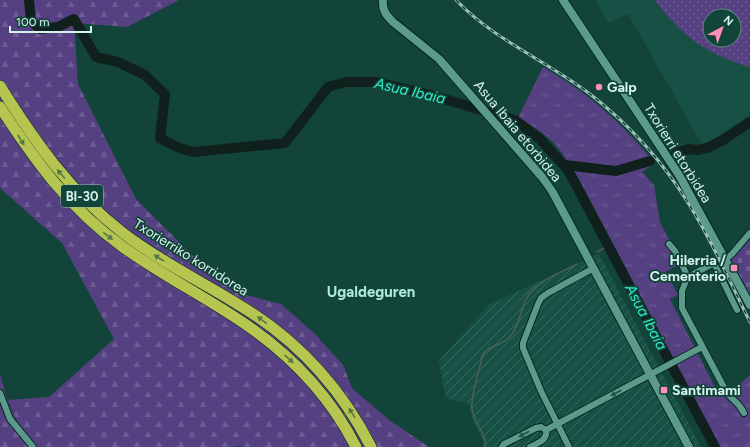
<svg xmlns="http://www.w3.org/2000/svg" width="750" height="447" viewBox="0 0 750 447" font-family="Figtree,sans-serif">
<defs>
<pattern id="industrial-furrows" width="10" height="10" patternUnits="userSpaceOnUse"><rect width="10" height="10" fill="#175145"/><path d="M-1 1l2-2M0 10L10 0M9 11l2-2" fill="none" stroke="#386a60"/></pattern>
<pattern id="grass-dots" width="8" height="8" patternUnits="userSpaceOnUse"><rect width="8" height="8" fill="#554082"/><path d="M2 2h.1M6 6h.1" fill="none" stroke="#6d5c94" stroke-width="1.8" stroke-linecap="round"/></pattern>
<pattern id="forest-firs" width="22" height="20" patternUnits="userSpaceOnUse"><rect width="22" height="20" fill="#554082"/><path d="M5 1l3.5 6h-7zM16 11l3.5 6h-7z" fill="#6d5c94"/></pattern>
<pattern id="cemetery-stones" width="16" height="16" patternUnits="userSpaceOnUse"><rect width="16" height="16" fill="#554082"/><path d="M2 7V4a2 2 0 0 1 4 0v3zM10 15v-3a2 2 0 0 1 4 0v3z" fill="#6d5c94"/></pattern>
<pattern id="park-tufts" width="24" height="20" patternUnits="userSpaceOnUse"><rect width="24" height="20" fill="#554082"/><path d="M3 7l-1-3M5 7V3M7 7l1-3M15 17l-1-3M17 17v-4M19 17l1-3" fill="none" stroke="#6d5c94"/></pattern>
</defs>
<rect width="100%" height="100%" fill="#124439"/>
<path fill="#175145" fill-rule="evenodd" d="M595 0H750V115L703 146 628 14 608 23ZM710 16H734V40H710Z"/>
<path fill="url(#industrial-furrows)" d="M599 254 701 447H483V440L473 421 469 404 446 398 439 361 488 305Z"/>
<path fill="url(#grass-dots)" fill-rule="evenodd" d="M655 0H750V67C708 55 680 35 655 0ZM710 16H734V40H710Z"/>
<g fill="url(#forest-firs)">
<path d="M0 0H179L127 27 74 23 78 84 136 199 201 264 234 292 281 304 314 333 343 365 352 388 389 420 429 447H246L237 446 234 447H32L17 421 8 400 49 397 114 339 62 243 0 188Z"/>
<path d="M0 374 6 396 16 421 31 447H0Z"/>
</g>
<path fill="url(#cemetery-stones)" d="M750 236V296L730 258Z"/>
<path fill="url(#park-tufts)" d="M543 67C587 92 622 123 655 163L642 172 654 185 660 222 681 263 666 272 678 295 670 299 718 393C732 392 740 384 750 375V447H720L579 179C570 166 563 153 553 142 543 132 530 125 518 118Z"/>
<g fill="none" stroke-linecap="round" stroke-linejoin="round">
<g stroke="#4b605a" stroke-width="1.5">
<path d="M597 252 608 246"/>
<path d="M486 447C486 433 474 423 472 409 470 397 480 370 482 356 488 345 501 346 509 338 518 329 520 313 525 301 535 281 558 274 577 264"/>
</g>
<g stroke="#10211d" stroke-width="10">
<path d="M29 0 31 21 40 29 58 27 74 19 96 57 118 62 145 75 165 94 160 138 177 147 193 152 285 143 328 87 346 82H376L431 95 515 120 539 138 568 170 715 447"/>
<path d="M676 153 689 149 697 150 707 148 723 140 750 122"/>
<path d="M565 165 616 171 650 161"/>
</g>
<g stroke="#052821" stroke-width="8">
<g id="minor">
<path d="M669 244 675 251 688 277 686 281 682 291V308L727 393C734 402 739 402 744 413"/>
<path d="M726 259 732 254 750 233"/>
<path d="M688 277 714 263 737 310"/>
<path d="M0 393 10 419 33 447"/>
<path d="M546 430 702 347"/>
<path d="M502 447 504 444 536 428 541 427 546 430"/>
<path d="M530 447C538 443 548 440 546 430"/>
<path d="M569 447 541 391 523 348V343L538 304 541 298 548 293 594 268"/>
</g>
</g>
<g stroke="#052821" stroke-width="10">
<g id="tertiary">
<path d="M383 0C382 10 386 15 393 22L439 59 542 177 552 191 689 447"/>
<path d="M563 0 679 175 750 305"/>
</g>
</g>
<g stroke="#052821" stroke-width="12">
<g id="motorway">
<path d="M0 86C35 142 70 192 123 233 159 261 201 281 239 305 296 339 341 388 371 447"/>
<path d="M0 107C36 162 69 208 123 247 163 276 208 298 248 326 294 358 331 398 356 447"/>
</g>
</g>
<use href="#minor" stroke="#5c9a8b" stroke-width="6"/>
<use href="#tertiary" stroke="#5c9a8b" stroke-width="8"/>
<use href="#motorway" stroke="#b6c550" stroke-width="11"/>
<g stroke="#9dc1b8" stroke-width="3">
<path id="rail" d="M456 0C494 40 547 61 590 94 630 125 664 163 690 206 713 243 731 284 750 322"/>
</g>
<use href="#rail" stroke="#124439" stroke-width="1.5" stroke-dasharray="4.5" stroke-linecap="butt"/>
</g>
<defs><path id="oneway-solid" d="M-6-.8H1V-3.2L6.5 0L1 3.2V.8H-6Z"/></defs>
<g fill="#547842">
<use href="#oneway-solid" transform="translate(21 140) rotate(57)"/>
<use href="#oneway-solid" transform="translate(61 174) rotate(-131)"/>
<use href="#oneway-solid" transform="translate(108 236) rotate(38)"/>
<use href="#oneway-solid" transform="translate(159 258) rotate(-148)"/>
<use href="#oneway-solid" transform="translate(262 320) rotate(-144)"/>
<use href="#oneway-solid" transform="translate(289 359) rotate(42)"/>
<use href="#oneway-solid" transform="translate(352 413) rotate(-122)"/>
</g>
<g fill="#215549">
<use href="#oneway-solid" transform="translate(616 393) rotate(152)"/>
<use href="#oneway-solid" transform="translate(524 434) rotate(152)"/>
</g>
<g fill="#ff8eba" stroke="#124439" stroke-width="1.5">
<circle cx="599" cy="87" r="4"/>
<rect x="730" y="264" width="8" height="8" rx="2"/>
<rect x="660" y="386" width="8" height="8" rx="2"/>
</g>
<g text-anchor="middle" stroke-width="3.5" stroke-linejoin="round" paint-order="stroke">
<rect fill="#124439" stroke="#9abeb5" stroke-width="1" x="61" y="185" width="42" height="22" rx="3"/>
<g font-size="13" font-weight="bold" fill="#d4f3ea">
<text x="82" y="201">BI-30</text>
</g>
<g font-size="14" font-weight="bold" fill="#d4f3ea" stroke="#124439" text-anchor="start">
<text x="607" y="92">Galp</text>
<text x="726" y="265" text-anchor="end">Hilerria /<tspan x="726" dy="16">Cementerio</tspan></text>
<text x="672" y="395">Santimami</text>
</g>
<g font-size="14" fill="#d4f3ea" stroke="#124439">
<text transform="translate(518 131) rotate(50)" y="5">Asua Ibaia etorbidea</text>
<text transform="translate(678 153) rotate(58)" y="5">Txorierri etorbidea</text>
<text transform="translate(191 257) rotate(32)" y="5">Txorierriko korridorea</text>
</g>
<g font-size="15" font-style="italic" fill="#2dedca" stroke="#124439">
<text transform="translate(410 91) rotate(13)" y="5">Asua Ibaia</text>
<text transform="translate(646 317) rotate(62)" y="5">Asua Ibaia</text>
</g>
<g font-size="15" font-weight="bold" fill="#abebda" stroke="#124439">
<text x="371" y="297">Ugaldeguren</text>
</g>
</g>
<g transform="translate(722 28) rotate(41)"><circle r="19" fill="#124439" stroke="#608a80"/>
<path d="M0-3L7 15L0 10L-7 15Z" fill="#ff8eba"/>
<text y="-6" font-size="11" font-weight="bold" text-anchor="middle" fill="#d4f3ea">N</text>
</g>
<path d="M10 26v6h81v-6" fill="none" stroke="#d4f3ea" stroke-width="2"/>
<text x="16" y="26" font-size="12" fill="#d4f3ea" stroke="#124439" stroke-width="3" paint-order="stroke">100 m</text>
</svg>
